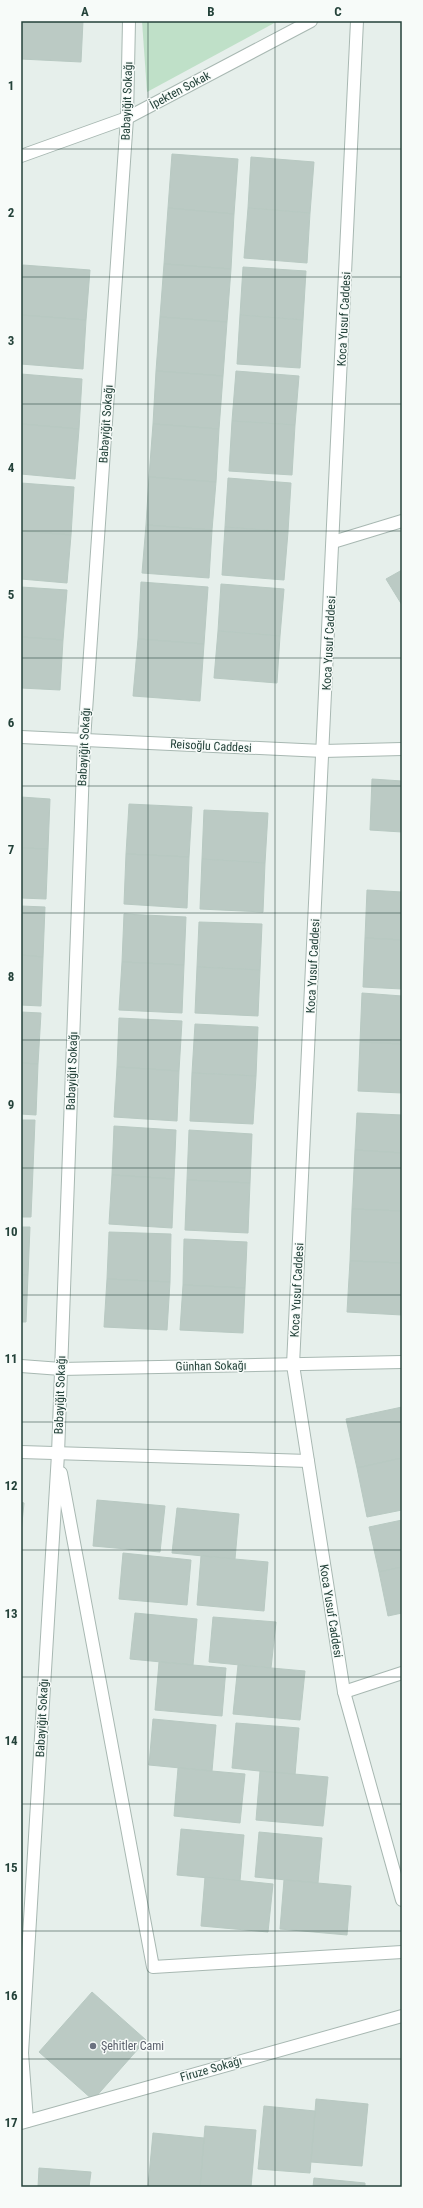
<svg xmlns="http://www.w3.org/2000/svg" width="423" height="2208" viewBox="0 0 423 2208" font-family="'Roboto Condensed',sans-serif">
<rect width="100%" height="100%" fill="#e6efeb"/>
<path fill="#bfe0c8" d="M142 21H278L147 92Z"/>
<g fill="#bbcac4" stroke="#b8c9c2">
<path d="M21 21H83L81 62 21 59Z"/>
<path d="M172 154 238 159 234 214 168 208Z"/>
<path d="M251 157 314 162 310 213 248 208Z"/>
<path d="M168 208 234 214 231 269 164 264Z"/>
<path d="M248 208 310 213 307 263 244 258Z"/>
<path d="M164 264 231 269 227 322 160 317Z"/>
<path d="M23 265 90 270 86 320 21 315Z"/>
<path d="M243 267 306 271 303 320 240 315Z"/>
<path d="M21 315 86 320 83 369 21 364Z"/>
<path d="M240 315 303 320 300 368 237 364Z"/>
<path d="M160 317 227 322 223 376 156 371Z"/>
<path d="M156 371 223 376 219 429 153 424Z"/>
<path d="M236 371 299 376 295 425 232 421Z"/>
<path d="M21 374 82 379 79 429 21 424Z"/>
<path d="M232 421 295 425 292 475 229 471Z"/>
<path d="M21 424 79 429 75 479 21 474Z"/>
<path d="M153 424 219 429 216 482 149 477Z"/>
<path d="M149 477 216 482 212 530 146 525Z"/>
<path d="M228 478 291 483 288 532 225 527Z"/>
<path d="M21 483 74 487 71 535 21 531Z"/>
<path d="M146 525 212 530 209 578 142 573Z"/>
<path d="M225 527 288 532 284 580 222 575Z"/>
<path d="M21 531 71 535 67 583 21 579Z"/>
<path d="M402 570V605L386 579Z"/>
<path d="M141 582 208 587 204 644 138 639Z"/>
<path d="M221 584 284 589 280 636 218 631Z"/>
<path d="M21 587 67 590 63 640 21 637Z"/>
<path d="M218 631 280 636 277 683 214 678Z"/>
<path d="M21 637 63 640 60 690 21 688Z"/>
<path d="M138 639 204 644 200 701 133 696Z"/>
<path d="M372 779 402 781V832L370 830Z"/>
<path d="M21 797 50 799 48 849 21 848Z"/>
<path d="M129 804 192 807 189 857 126 854Z"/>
<path d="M204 810 268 813 265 863 202 859Z"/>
<path d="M21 848 48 849 46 899 21 898Z"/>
<path d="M126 854 189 857 187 908 124 904Z"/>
<path d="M202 859 265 863 263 912 200 909Z"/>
<path d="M367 890 402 892V940L365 938Z"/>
<path d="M21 906 45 907 43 957 21 955Z"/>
<path d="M124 914 186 917 184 965 122 962Z"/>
<path d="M199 922 262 924 260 970 197 967Z"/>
<path d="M365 938 402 940V989L363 987Z"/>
<path d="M21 955 43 957 41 1006 21 1005Z"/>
<path d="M122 962 184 965 182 1013 119 1010Z"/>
<path d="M197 967 260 970 258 1016 195 1013Z"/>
<path d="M362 993 402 996V1044L360 1042Z"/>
<path d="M21 1012 41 1013 38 1064 21 1063Z"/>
<path d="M119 1018 182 1021 179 1071 117 1067Z"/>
<path d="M195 1024 258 1027 256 1076 192 1073Z"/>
<path d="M360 1042 402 1044V1093L358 1091Z"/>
<path d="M21 1063 38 1064 36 1115 21 1114Z"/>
<path d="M117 1067 179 1071 177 1121 114 1117Z"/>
<path d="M192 1073 256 1076 253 1124 190 1121Z"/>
<path d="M357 1113 402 1115V1153L355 1150Z"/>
<path d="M21 1120H35L33 1169 21 1168Z"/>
<path d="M114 1126 176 1130 174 1179 112 1175Z"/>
<path d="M189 1130 252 1134 250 1183 187 1180Z"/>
<path d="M355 1150 402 1153V1211L352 1209Z"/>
<path d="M21 1168 33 1169 31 1217H21Z"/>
<path d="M112 1175 174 1179 172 1228 109 1224Z"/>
<path d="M187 1180 250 1183 248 1233 185 1230Z"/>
<path d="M352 1209 402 1211V1263L350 1261Z"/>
<path d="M21 1227H30L28 1275H21Z"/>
<path d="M109 1232 171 1234 170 1282 107 1279Z"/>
<path d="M184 1239 247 1242 245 1288 183 1285Z"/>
<path d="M350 1261 402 1263V1315L347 1312Z"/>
<path d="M21 1275H28L26 1322H21Z"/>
<path d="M107 1279 170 1282 167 1330 104 1327Z"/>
<path d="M183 1285 245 1288 243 1333 180 1330Z"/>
<path d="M402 1407V1458L357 1468 346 1419Z"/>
<path d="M402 1458V1510L367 1517 357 1468Z"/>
<path d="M97 1500 165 1506 160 1552 93 1546Z"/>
<path d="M21 1502 24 1503 21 1533Z"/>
<path d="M177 1508 239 1514 235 1559 172 1553Z"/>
<path d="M402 1520V1567L379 1572 369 1527Z"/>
<path d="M123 1553 191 1560 187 1605 119 1599Z"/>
<path d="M201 1556 268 1562 264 1611 197 1605Z"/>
<path d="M402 1567V1613L388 1616 379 1572Z"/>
<path d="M135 1613 197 1619 193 1665 130 1659Z"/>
<path d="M213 1617 276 1622 271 1668 209 1662Z"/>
<path d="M159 1662 226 1668 222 1716 155 1710Z"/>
<path d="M238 1665 305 1671 300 1720 233 1714Z"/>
<path d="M153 1719 216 1725 212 1771 149 1765Z"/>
<path d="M236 1723 299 1728 295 1775 232 1768Z"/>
<path d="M178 1768 245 1774 240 1823 174 1816Z"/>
<path d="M260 1771 328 1777 323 1826 256 1820Z"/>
<path d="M181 1829 244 1835 240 1881 177 1875Z"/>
<path d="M259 1832 322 1838 318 1883 255 1877Z"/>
<path d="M205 1877 273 1884 268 1932 201 1926Z"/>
<path d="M284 1880 351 1886 347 1935 280 1929Z"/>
<path d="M92 1992 146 2040 93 2100 39 2052Z"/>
<path d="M316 2099 368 2104 362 2166 311 2162Z"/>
<path d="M264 2106 315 2111 310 2173 258 2169Z"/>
<path d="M205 2126 256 2130 251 2187H200Z"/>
<path d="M153 2133 204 2138 200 2187H148Z"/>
<path d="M39 2168 91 2172 89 2187H38Z"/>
<path d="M314 2178 365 2183V2187H313Z"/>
</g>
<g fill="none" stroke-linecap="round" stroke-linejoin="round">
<g stroke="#a8b8b2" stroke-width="14">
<g id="minor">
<path d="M357 21 293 1365 344 1692 402 1900"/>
<path d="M21 156 127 118 311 21"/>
<path d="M333 542 402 521"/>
<path d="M21 737 323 751 402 749"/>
<path d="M21 1366 61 1369 402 1362"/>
<path d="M21 1452 308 1461"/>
<path d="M61 1473 153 1967 402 1952"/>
<path d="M344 1692 402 1673"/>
<path d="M27 2121 22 2053 58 1454 84 740 127 118 129 21"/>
<path d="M21 2123 402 2016"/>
</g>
</g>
<use href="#minor" stroke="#fff" stroke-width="12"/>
</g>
<path fill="none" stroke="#24423a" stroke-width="1" stroke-opacity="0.55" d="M148 21V2187M275 21V2187M21 149H402M21 277H402M21 404H402M21 531H402M21 658H402M21 786H402M21 913H402M21 1040H402M21 1168H402M21 1295H402M21 1422H402M21 1550H402M21 1677H402M21 1804H402M21 1931H402M21 2059H402"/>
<circle fill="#6b7280" stroke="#f7fbf9" stroke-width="1.5" cx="93" cy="2046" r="4"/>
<g text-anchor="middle" stroke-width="3" stroke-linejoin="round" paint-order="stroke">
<g font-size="12" fill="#24423a" stroke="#f7fbf9">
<text transform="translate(180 90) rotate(-28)" y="4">İpekten Sokak</text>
<text transform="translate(127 101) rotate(-88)" y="4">Babayiğit Sokağı</text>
<text transform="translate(344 319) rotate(-87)" y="4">Koca Yusuf Caddesi</text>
<text transform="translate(106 424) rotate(-86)" y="4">Babayiğit Sokağı</text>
<text transform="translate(329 643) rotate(-87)" y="4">Koca Yusuf Caddesi</text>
<text transform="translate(211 746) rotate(3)" y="4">Reisoğlu Caddesi</text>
<text transform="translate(84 747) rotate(-87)" y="4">Babayiğit Sokağı</text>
<text transform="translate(313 966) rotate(-87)" y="4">Koca Yusuf Caddesi</text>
<text transform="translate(72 1071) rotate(-88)" y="4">Babayiğit Sokağı</text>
<text transform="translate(297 1290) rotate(-87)" y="4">Koca Yusuf Caddesi</text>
<text transform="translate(211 1366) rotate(-1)" y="4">Günhan Sokağı</text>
<text transform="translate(60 1395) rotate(-88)" y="4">Babayiğit Sokağı</text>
<text transform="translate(331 1611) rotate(81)" y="4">Koca Yusuf Caddesi</text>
<text transform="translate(42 1718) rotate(-87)" y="4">Babayiğit Sokağı</text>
<text transform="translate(211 2069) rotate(-16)" y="4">Firuze Sokağı</text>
</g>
<g font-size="12" fill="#5b616d" stroke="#f7fbf9" text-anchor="start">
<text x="101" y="2050">Şehitler Cami</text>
</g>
</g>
<rect width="423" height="2208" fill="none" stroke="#f7fbf9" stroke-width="44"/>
<rect x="22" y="22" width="379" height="2164" fill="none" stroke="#24423a" stroke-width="1.5"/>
<g font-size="13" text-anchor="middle" font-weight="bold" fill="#24423a">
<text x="85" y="16">A</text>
<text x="211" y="16">B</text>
<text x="338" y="16">C</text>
<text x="11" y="90">1</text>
<text x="11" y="217">2</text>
<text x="11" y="345">3</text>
<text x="11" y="472">4</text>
<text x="11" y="599">5</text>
<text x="11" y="727">6</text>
<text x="11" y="854">7</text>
<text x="11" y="981">8</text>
<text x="11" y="1109">9</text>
<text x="11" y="1236">10</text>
<text x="11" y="1363">11</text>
<text x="11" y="1490">12</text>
<text x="11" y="1618">13</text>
<text x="11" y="1745">14</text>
<text x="11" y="1872">15</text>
<text x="11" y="2000">16</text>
<text x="11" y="2127">17</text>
</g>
</svg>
